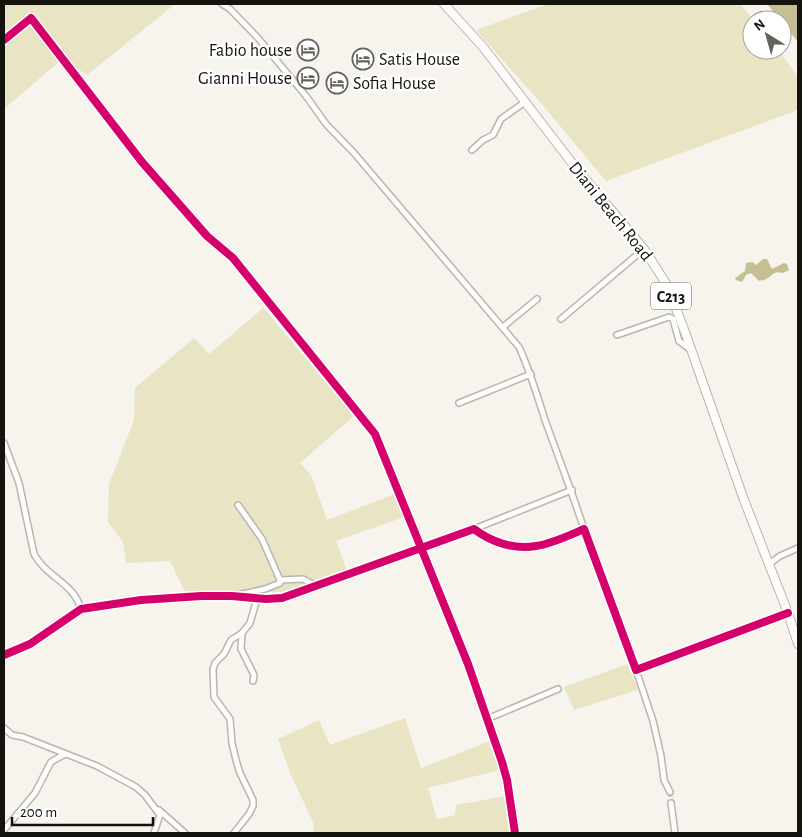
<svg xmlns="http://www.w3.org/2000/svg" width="802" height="837" viewBox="0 0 802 837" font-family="'Alegreya Sans',sans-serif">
<rect width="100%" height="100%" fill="#f6f4ec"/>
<g fill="#e9e4c4">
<path d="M4 4H175L87 75 62 59 4 109Z"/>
<path d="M548 4H740L754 20H752V50H779L798 77V110L606 181 540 102 476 30Z"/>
<path d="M247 288 354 416 300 463 311 475 327 520 395 494 404 517 336 541 347 571 286 592H185L170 561 126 563 123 542 108 522 109 484 134 420 135 388 194 338 209 354 263 308Z"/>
<path d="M628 664 638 690 574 710 564 687Z"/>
<path d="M405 718 421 768 490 741 500 770 428 788 437 819 455 815 456 805 506 796 511 833H314L313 822 291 775 278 739 319 720 330 745Z"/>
</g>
<g fill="#c6bf93">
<path d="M767 4H798V42Z"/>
<path d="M763 259H767L772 269 784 263 787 264 789 270 783 273C773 270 773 276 766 279 764 281 761 280 759 281L751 273 746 275 742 282 736 280 735 278 745 271 746 263 753 262 756 265Z"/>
</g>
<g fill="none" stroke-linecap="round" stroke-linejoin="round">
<path stroke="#d4d2cb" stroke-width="5" stroke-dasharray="5 2.5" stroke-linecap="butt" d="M670 792 671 803"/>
<g stroke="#b8b6b0" stroke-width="8">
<g id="minor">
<path d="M222 4 230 9 258 38 306 96 326 124 354 153 519 347C530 371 537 395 545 420 558 456 572 492 584 529"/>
<path d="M4 40 31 18 142 162 207 236 233 258 375 434 468 664 502 762 507 780 515 833"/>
<path d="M472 150 483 140 493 135 501 119 525 102"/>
<path d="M561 319 644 249"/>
<path d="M503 327 537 299"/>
<path d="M617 335 669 317 673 319 679 341 691 350"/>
<path d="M459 403 531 374"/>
<path d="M4 443 19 483 34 554C46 577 74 583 81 609"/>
<path d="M474 529 572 490"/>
<path d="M769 564 780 556 798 548"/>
<path d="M280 580 303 579 316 586"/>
<path d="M238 595 265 589 280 583V580L262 539 238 505"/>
<path d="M242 633 241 649 254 675 253 681"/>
<path d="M4 655 30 644 81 609 141 600 201 596H232L266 599 282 598 474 529C491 542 514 550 536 546 551 544 570 535 584 529L636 670 788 613"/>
<path d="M636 670 653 721 661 756 664 780 670 792"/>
<path d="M487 719 558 689"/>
<path d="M4 728 12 735 23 737 97 766 136 787 145 795 160 815 154 833"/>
<path d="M671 803 675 833"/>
<path d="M159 810 185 833"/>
<path d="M4 830 35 793 51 762 65 754"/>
<path d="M234 833 249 814 253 806V800L240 773 236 760 232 743 230 719 214 697 213 669 215 663 224 654 231 640 242 633 250 623 257 599"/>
</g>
</g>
<g stroke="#b8b6b0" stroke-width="10">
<path id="primary" d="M444 4 483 47 572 163 644 249 667 285 685 332 744 500 788 613 798 644"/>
</g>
<use href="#minor" stroke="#fefdfc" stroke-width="5"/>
<use href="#primary" stroke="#fefdfc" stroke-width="8"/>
<g stroke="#fff" stroke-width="11">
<g id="cycleway">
<path d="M4 40 31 18 142 162 207 236 233 258 375 434 468 664 502 762 507 780 515 833"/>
<path d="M4 655 30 644 81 609 141 600 201 596H232L266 599 282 598 474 529C491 542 514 550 536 546 551 544 570 535 584 529L636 670 788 613"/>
</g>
</g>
<use href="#cycleway" stroke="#d6006c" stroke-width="8"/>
</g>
<defs>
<g id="hotel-ring" transform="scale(1.125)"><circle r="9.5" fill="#fff" stroke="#63625c" stroke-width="1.5"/><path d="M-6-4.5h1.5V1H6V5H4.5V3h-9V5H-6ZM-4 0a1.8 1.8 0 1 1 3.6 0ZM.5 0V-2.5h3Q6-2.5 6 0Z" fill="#63625c"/></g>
</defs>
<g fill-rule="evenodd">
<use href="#hotel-ring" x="308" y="50"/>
<use href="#hotel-ring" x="363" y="59"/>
<use href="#hotel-ring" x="308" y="78"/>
<use href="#hotel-ring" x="337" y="83"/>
</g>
<g text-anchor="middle" stroke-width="5" stroke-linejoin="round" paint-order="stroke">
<rect fill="#fff" stroke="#5a5a56" stroke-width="1" x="651" y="282.5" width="40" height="27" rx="4"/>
<g font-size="16" font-weight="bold" fill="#14130e">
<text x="671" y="302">C213</text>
</g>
<g font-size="18" fill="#14130e" stroke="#fff" text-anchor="end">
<text x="292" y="56">Fabio house</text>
<text x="379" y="65" text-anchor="start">Satis House</text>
<text x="292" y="84">Gianni House</text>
<text x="353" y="89" text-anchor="start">Sofia House</text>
</g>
<g font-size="18" fill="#14130e" stroke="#fff">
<text transform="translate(611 211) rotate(51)" y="6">Diani Beach Road</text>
</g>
</g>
<rect width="802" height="837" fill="none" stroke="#14130e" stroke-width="10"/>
<g transform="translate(767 35) rotate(323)"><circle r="24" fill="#ffffff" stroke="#a1a19f"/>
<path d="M0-4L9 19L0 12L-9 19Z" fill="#63625c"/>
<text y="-8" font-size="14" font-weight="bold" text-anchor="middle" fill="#14130e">N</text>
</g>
<path d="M12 817v8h141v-8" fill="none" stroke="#14130e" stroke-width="2.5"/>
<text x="20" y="817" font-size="15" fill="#14130e" stroke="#ffffff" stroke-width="4" paint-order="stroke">200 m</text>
</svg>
